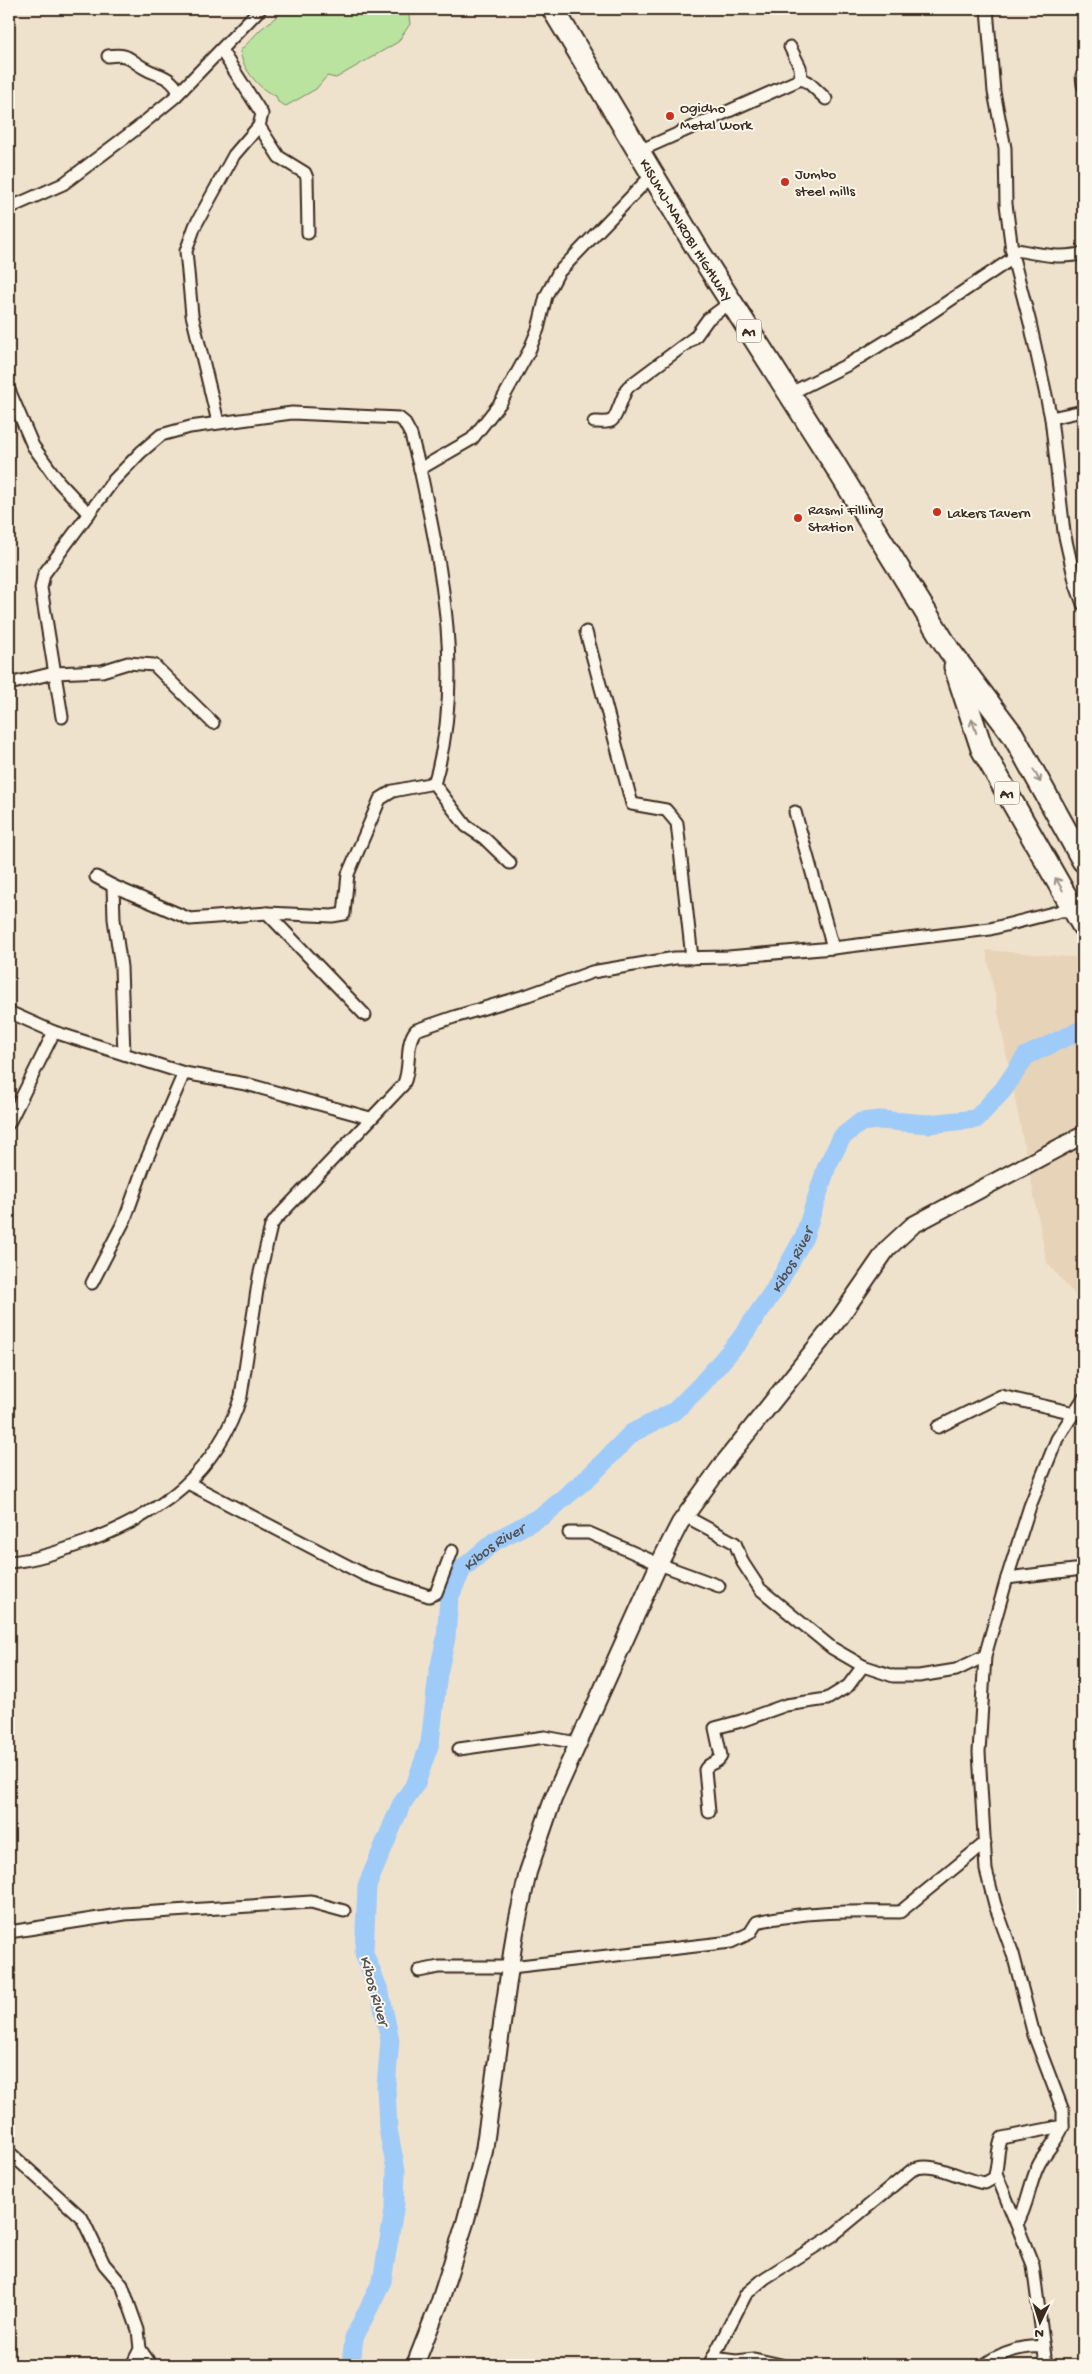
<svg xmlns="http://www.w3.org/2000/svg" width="1092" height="2374" viewBox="0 0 1092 2374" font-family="'Gochi Hand',sans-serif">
<rect width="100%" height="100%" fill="#efe2cd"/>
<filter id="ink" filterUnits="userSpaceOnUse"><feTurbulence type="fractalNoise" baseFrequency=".02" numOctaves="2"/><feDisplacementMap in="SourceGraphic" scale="10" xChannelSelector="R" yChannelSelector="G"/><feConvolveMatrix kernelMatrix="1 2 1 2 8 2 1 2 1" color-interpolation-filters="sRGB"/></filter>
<g filter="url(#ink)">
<path fill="#e7d3b8" d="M986 950 1083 958V1304L1047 1263Z"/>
<path fill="#b9e39f" stroke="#7a865e" d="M286 9H408L410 24 398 42 336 78 327 76 316 89 286 106 278 102 276 96C260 91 242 68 240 51L261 29Z"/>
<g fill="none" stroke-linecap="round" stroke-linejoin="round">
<path stroke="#9fcbf9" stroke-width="19" id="s1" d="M351 2365 354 2338 382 2281 395 2204 396 2170 388 2129 386 2087 390 2040 380 1993 364 1953 367 1886 401 1805 416 1783 430 1743 438 1674 446 1638 449 1598 462 1569 495 1541 544 1515 593 1473 632 1433 675 1411 701 1385 739 1341 775 1289 804 1237 827 1166 842 1137 861 1122 879 1120 928 1124 976 1119 1003 1090 1026 1056 1083 1029"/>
<g stroke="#3b2a1e" stroke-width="15">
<g id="street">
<path d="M987 9 994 92 1005 148 1006 204 1013 258 1030 323 1051 418 1064 532 1076 585 1083 604"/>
<path d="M790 47 800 67 801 79"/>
<path d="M108 56C129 53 128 59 144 68 159 77 169 74 179 92"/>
<path d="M1082 76 1083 85"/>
<path d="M259 126 279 157 305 173 307 178 308 233"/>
<path d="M639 151 801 79 808 82 826 99"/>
<path d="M9 208 63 184 136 129 175 97 260 9"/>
<path d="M1011 249C1035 253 1060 260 1083 253"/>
<path d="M9 390 33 446 59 482 89 514"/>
<path d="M789 394 849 364 916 323 1013 258"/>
<path d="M1051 418 1083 411"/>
<path d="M218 422 192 315 186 251 195 226 234 155 259 126 262 114 221 50"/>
<path d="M594 422C599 422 607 423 611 421 617 418 622 395 628 387L695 337 708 319 731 302"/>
<path d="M586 632 632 804 666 810 677 823 692 958"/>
<path d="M9 684 54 673 102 671 128 663 154 665 213 723"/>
<path d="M62 717 41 588 44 574 113 481 141 452 161 435 190 427 292 413 399 418 404 422 411 435 420 469"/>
<path d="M795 812 833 948"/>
<path d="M510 863 484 838 466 826 434 784C465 681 442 571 420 469L472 439 501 402 529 351 538 329 546 296 558 273 652 175"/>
<path d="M96 877 113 886 190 919 267 913 332 916 344 914 348 874 380 799 393 791 429 784 435 780"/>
<path d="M113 886 114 919 121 967 124 1054"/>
<path d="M267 913 365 1015"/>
<path d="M9 1012 54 1032"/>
<path d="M9 1123 54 1032 184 1073 246 1084 370 1118"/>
<path d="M92 1283 125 1219 145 1163 184 1073"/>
<path d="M938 1427 1001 1396 1074 1413"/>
<path d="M188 1483 365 1575 429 1596 436 1593 452 1551"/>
<path d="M685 1516 735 1543 743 1563 760 1589 832 1648 863 1666 893 1676H919L956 1670 985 1656"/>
<path d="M569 1533H589L659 1564 719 1586"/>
<path d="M9 1562C36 1560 61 1551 86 1542 159 1515 217 1473 241 1396L259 1277 271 1226 275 1220 403 1085C412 1069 404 1044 416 1030L454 1017 528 995 592 972 675 958 728 957 833 948 990 929 1061 911 1074 910"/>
<path d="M1007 1578 1083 1569"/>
<path d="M459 1749 545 1737 577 1743"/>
<path d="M709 1812 705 1770C708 1762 718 1764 721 1756L715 1728 741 1721 786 1705 827 1699 848 1686 863 1666"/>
<path d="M9 1932 125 1914 311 1902 344 1911"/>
<path d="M419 1971 439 1967H511L731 1942 750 1933 757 1922C804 1911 853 1911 900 1912L985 1843"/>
<path d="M9 2152 82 2218 104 2264 122 2285 138 2330 140 2349 132 2365"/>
<path d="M996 2173 1033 2265 1046 2365"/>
<path d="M1017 2224C1028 2205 1029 2185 1038 2166 1045 2151 1058 2141 1063 2126"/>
<path d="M140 2349 151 2365"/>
<path d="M713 2358 736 2361 754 2359 781 2365"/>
<path d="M709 2365 746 2294 765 2278 832 2236 912 2170C933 2159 963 2181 985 2183L994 2178C999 2165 996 2151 1002 2138L1063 2126V2111L1034 2035 1013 1954 995 1905 986 1870 979 1752 985 1656 1007 1578 1030 1506 1057 1439 1083 1399"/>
<path d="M984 2365C1002 2352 1022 2345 1044 2347"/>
</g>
</g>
<g stroke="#3b2a1e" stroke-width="20">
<path id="secondary" d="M415 2365 439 2304 465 2223 484 2151 515 1932 528 1872 553 1799 659 1564 680 1523 722 1465 840 1317 887 1249 913 1225 1083 1135"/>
</g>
<g stroke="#3b2a1e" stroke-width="25">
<g id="highway">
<path id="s2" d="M553 9 698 250 833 462 949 650 1013 735 1083 861"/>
<path d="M955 667 982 749 1083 926"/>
</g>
</g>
<use href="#street" stroke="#fbf7ec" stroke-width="11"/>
<use href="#secondary" stroke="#fbf7ec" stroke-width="16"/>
<use href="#highway" stroke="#fbf7ec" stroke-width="21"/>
</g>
<defs><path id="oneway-shaft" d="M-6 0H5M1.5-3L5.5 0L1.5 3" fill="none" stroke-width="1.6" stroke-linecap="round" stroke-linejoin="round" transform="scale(1.25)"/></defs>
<g stroke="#9b9085">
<use href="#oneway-shaft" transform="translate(974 726) rotate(-108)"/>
<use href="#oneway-shaft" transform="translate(1037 776) rotate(61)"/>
<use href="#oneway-shaft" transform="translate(1059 884) rotate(-120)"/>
</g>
</g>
<g fill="#c8321e" stroke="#fbf7ec" stroke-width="2">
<circle cx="670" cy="116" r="5"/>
<circle cx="785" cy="182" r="5"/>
<circle cx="937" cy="512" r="5"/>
<circle cx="798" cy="518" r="5"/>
</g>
<g text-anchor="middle" stroke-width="4" stroke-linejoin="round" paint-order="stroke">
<g fill="#fbf7ec" stroke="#75685c" stroke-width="1">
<rect x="736.5" y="319.5" width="25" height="23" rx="4"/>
<rect x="994.5" y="781.5" width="25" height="23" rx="4"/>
</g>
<g font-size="14" font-weight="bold" fill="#3b2a1e">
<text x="749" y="336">A1</text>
<text x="1007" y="798">A1</text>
</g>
<g font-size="15" fill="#3b2a1e" stroke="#fbf7ec" text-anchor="start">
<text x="680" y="112">Ogidho<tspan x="680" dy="17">Metal Work</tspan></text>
<text x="795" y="178">Jumbo<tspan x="795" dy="17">steel mills</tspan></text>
<text x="808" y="514">Rasmi Filling<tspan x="808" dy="17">Station</tspan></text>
<text x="947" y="517">Lakers Tavern</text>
</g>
<g font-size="15" fill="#3b2a1e" stroke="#fbf7ec">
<text dy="5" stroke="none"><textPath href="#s2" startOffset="258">KISUMU-NAIROBI HIGHWAY</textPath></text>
</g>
<g font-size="16" font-style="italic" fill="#545255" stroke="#fbf7ec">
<text dy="6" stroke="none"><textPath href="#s1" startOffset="1286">Kibos River</textPath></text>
<text dy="6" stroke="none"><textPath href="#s1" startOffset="866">Kibos River</textPath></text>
<text transform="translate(376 1990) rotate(74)" y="6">Kibos River</text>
</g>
</g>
<rect width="1092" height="2374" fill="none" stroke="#fbf7ec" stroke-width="30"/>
<rect x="15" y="15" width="1062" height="2344" fill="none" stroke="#3b2a1e" stroke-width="2" filter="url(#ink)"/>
<g transform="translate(1040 2322) rotate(184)" stroke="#fbf7ec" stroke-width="4" paint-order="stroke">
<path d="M0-4L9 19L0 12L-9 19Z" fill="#3b2a1e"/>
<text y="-8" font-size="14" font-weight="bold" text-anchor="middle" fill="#3b2a1e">N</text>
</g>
</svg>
